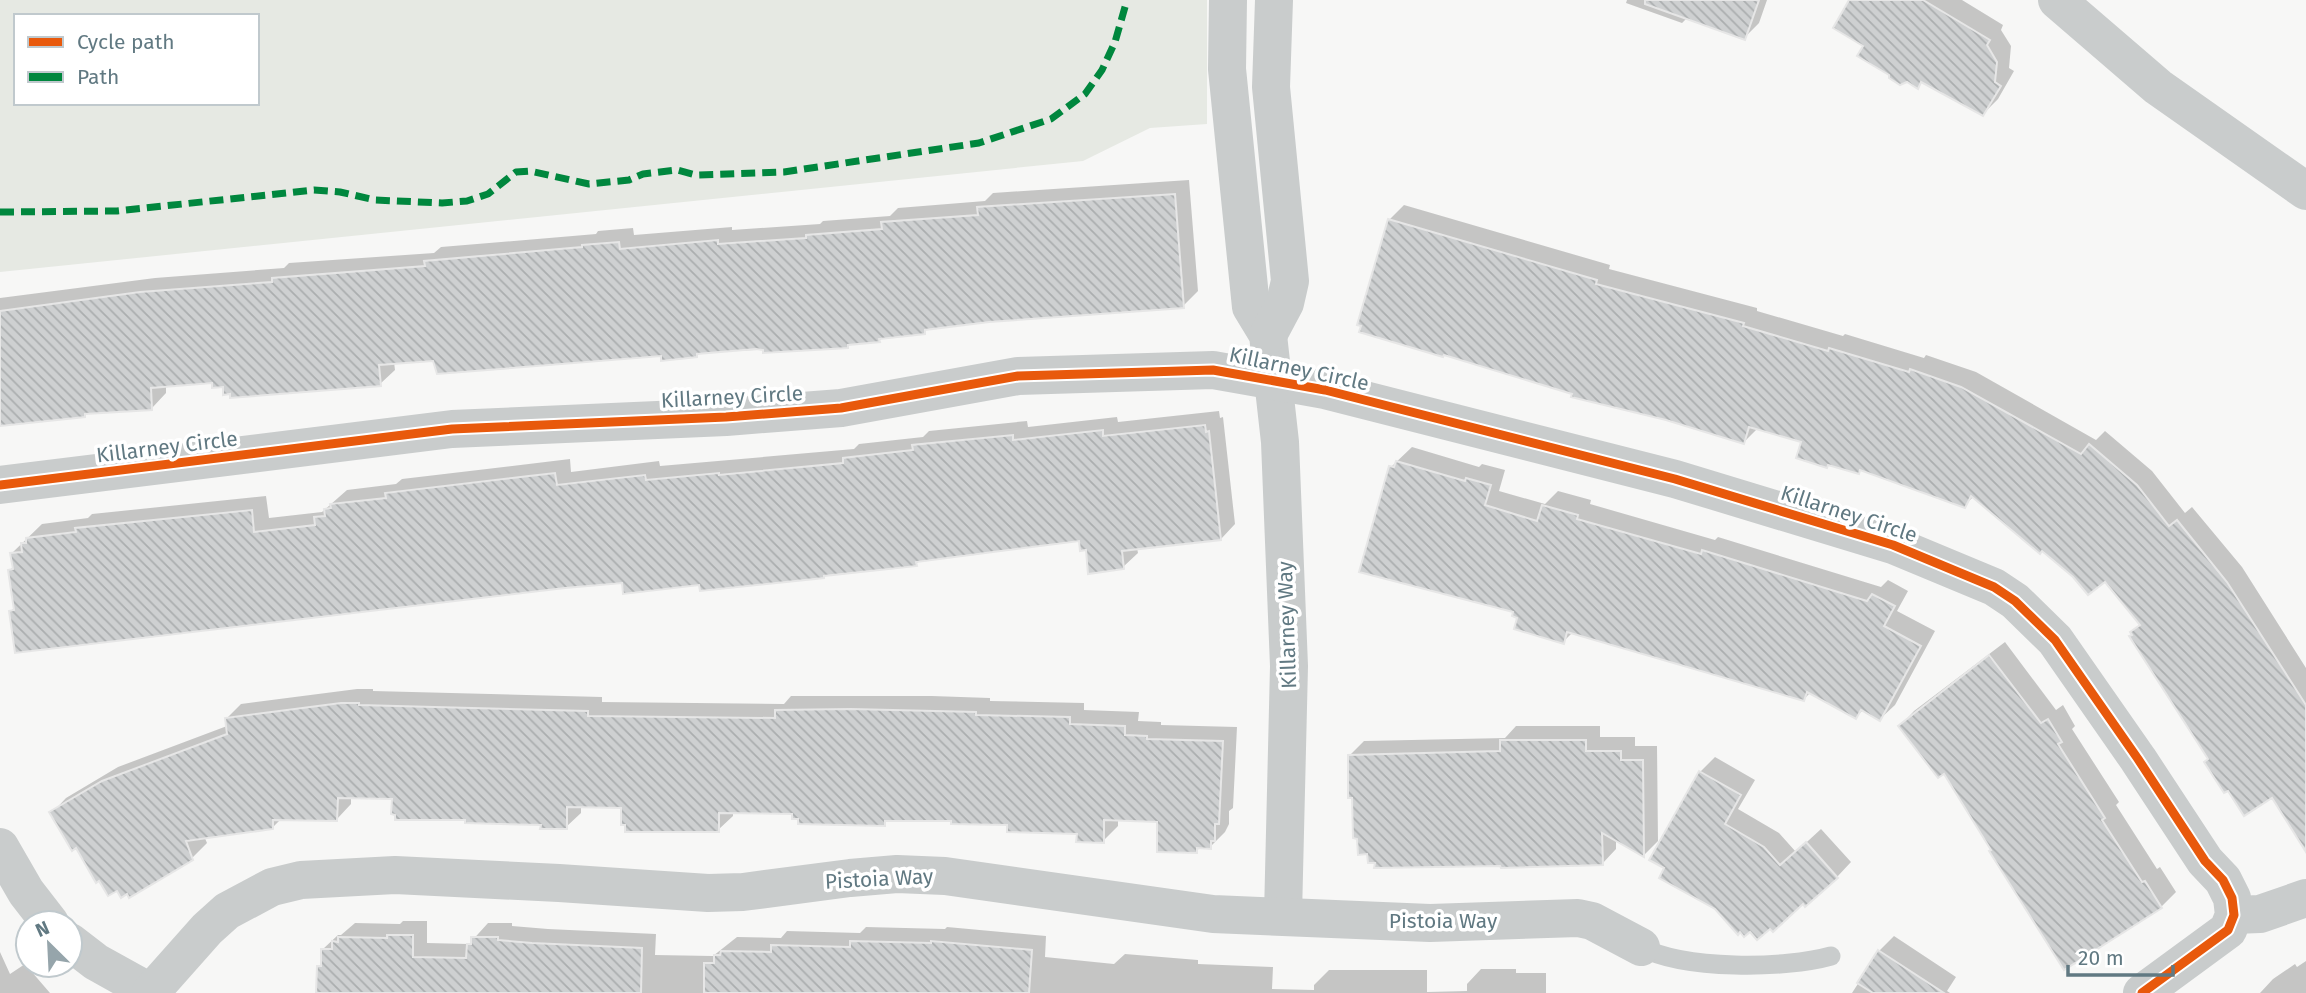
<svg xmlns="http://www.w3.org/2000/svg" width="2306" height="993" viewBox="0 0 2306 993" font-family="'Fira Sans',sans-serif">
<defs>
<pattern id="building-back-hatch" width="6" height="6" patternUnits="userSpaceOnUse" patternTransform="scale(1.75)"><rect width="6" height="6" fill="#ced0d1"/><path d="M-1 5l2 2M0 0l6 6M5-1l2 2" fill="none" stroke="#abaeaf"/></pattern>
</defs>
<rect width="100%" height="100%" fill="#f7f7f6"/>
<path fill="#e6e9e3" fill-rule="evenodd" d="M0 0H1207V124L1150 128 1083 161 0 272ZM16 16H257V103H16Z"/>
<g fill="#0003">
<path d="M1627 0H1767L1759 23 1744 38 1688 17 1682 23 1626 3Z"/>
<path d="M1851 0H1962L2003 25 2001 30 2011 46 2009 68 2014 71 1998 99 1983 114 1923 81 1917 86 1866 45Z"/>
<path d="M1189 180 1198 291 1183 306 989 320 928 328 924 332 883 337 879 341 851 343 847 347 699 352 696 355 662 354 394 362 395 370 380 384 224 385 213 381 166 385V393L152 408 87 412 85 415 0 424V298L155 278 284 268 289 263 434 253 441 247 596 234 598 231 633 228 634 235 732 227V230L820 224 823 221 890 216 898 208 985 201 993 193Z"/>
<path d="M1404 205 1610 265 1609 269 1757 308V311L1843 336 1845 334 1924 358 1926 355 1976 372 2096 440 2105 431 2152 471 2185 513 2192 507 2242 567 2306 668V848L2272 796 2210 759 2132 632 2141 623 2105 580 2074 575 1974 496 1964 506 1803 441 1758 428 1744 442 1574 393 1389 220Z"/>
<path d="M1219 411 1220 418 1223 417 1235 524 1221 539 1137 548 1138 553 1123 567 1087 548 1081 539 921 559 916 564 826 574 824 577 701 583 624 581 17 651 11 611 15 607 10 570 14 566 12 553 42 524 88 518 92 514 266 496 269 518 322 512 347 490 396 484 402 479 570 459 571 472 659 461 660 466 854 449 859 444 923 437 929 431 1027 421 1028 427 1117 417 1118 422Z"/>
<path d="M1412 447 1479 467 1482 464 1505 470 1499 491 1545 504 1558 491 1591 500 1590 504 1715 540 1718 537 1881 587 1888 580 1908 591 1897 611 1935 631 1895 705 1880 719 1863 710 1856 717 1811 692 1804 699 1573 632 1563 642 1519 616 1391 467Z"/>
<path d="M2005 642 2056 710 2063 705 2075 726 2072 729 2119 802 2116 805 2157 869 2160 867 2176 892 2161 907 2065 968 1944 771 1900 726 1914 711Z"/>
<path d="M357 689H373V691L602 697V702L784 704 791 696H932L990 698V701L1084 703V710L1139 712 1138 721 1161 722V725L1237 727 1233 808 1229 811V824L1225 832 1210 847H1201L1196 851 1159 820 1118 819V826L1103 841 1078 833 1009 823 953 820 889 819 884 824 800 817 793 812 733 811V816L718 830 623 806 581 805V813L566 827 542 823 467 818 393 798 351 797V804L337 819 282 818 273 827 204 836 207 843 192 858 76 846 52 813 66 798 118 767 227 726 226 719 241 704Z"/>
<path d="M1516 726H1600V737H1635V746H1657L1658 841 1644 855 1616 839V849L1602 864H1502L1350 755 1364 741 1505 738Z"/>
<path d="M1715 757 1755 780 1738 809 1779 833 1796 852 1821 829 1851 862 1837 877 1770 926 1700 772Z"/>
<path d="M403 921H427V943L469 944 488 923H512V926L548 929 656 934 655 955 713 956 737 937 781 938 787 931 860 933 866 927 945 929 947 927 1046 936 1045 957 1114 964 1125 954 1198 960V964L1273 967 1272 989 1314 990V985L1329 970H1427V992L1467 991V984L1481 969H1516V973H1546V993H318L319 966 323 963V949L338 935H341L355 923 400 924Z"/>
<path d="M1894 936 1956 977 1947 991 1950 993H1852L1879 951Z"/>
<path d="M0 952 10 974 25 964 50 993H0Z"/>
<path d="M2306 961V993H2260L2273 979 2295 964 2297 967Z"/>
</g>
<g fill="url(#building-back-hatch)" stroke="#e6e6e6" stroke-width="2">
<path d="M1645 0H1759L1745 40 1645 4Z"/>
<path d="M1849 0H1923L1990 40 1987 45 1997 62 1995 82 2001 86 1983 116 1921 82 1918 89 1907 82 1900 85 1889 78V75L1857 56 1863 46 1833 28Z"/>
<path d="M1175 194 1184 308 989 322 925 330V334L879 339 880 342 848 345V348L763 353V350L756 349 697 354V357L661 361V356L437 374 433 361 379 365 381 386 230 398V394L223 395V387L212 388V383L151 388 152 410 85 414V417L0 426V311L140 292 272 282V278L425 266 424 261 582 247V245L619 242 620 249 718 240V244L806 238V235L882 229 881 222 978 215 977 207Z"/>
<path d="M1388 219 1597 280 1596 284 1744 323 1743 326 1828 351 1829 348 1909 372 1910 369 1961 387 2081 454 2089 444 2137 485 2169 526 2177 520 2227 582 2306 705V852L2272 798 2244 816 2228 791 2224 793 2204 762 2208 759 2129 636 2132 635 2130 632 2140 625 2105 582 2088 595 2073 577 2042 551 2040 554 1971 496 1965 508 1860 470 1859 474 1828 465 1827 468 1796 458 1801 442 1749 427 1744 444 1666 420 1571 397 1572 394 1444 355 1443 357 1359 332 1361 326 1357 325Z"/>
<path d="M1205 425 1206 432 1209 431 1221 540 1122 551 1124 569 1088 574 1086 550 1080 551 1079 541 916 562 917 566 824 576V578L700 591 699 585 623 594 622 583 565 588 15 653 9 611 14 610 8 570 13 569 10 553 22 552 21 543H26V538L76 532 75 528 252 510 254 532 315 525 314 517 325 516 324 509 331 508 330 504 386 498 385 493 529 476 555 473 557 485 645 475 646 480 719 473V475L843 463V458L913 450 912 445 1013 435V440L1103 430V436Z"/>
<path d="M1396 461 1465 481 1466 478 1491 485 1485 505 1537 521 1542 505 1578 515 1577 519 1701 554 1702 550 1867 601 1872 594 1895 606 1884 626 1921 646 1880 721 1861 710 1856 719 1807 692 1804 701 1567 632 1564 644 1514 629 1517 618 1512 616 1513 612 1359 572 1389 466 1394 467Z"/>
<path d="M1989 655 2041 723 2048 719 2062 742 2058 744 2105 818 2102 820 2142 882 2145 881 2162 908 2064 970 1989 851 1991 850 1944 774 1938 778 1898 726Z"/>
<path d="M341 703H359V705L588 711V716L775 718V710L851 709 976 712V715L1070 717V724L1125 726V735L1147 736V739L1223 741 1219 824H1215V841H1211V849L1197 848V853L1157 852V822L1104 820V843L1076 842 1077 834 1007 832V825L951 824V821H885V826L798 824V819H792V814L719 813V832H625V825H621V808L567 807V829H540L541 825 465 823V820H395V815L391 814 392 799 338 798 337 821 273 820V829L186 841 193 860 129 898 127 894 121 898 117 891 108 896 99 881 96 883 76 848 72 851 49 812 102 781 227 734 225 718Z"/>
<path d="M1500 740H1586V751H1621V760H1643L1644 857 1602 833 1603 865 1501 868 1500 866 1374 868 1375 863H1368L1367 854 1358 855 1357 839 1353 838 1352 798H1348V755L1500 751Z"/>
<path d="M1699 771 1741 795 1725 824 1764 847 1780 865 1806 842 1838 878 1805 907 1803 904 1773 932 1770 929 1757 940 1750 932 1744 937 1740 932 1738 935 1715 909 1659 878 1664 868 1649 860Z"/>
<path d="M387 935H413V957L466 958 467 944H471V937H498V940L532 943 642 948 641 993H316L317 966H321V949H332V941L338 942V937L387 938Z"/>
<path d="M850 941 931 943V941L1032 950 1029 993H704V963H714V955H720L721 951 771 952V945L850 947Z"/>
<path d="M1878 950 1944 993H1873L1857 983Z"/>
</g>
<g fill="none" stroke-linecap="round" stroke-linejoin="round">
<path stroke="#c9cccc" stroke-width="19" d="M1641 947C1684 970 1785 969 1831 956"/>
<g stroke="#c9cccc" stroke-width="38">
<path d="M1228 0 1227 69 1251 307 1268 335 1280 442 1289 666 1283 915"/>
<path d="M1268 335 1285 303 1290 281 1271 87 1274 0"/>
<path d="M0 485 452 429 726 417 841 408 1018 376 1213 370 1325 390 1675 479 1893 545 1994 587 2015 601 2055 640 2138 759 2205 861 2223 880 2232 898 2234 915 2228 930 2142 993"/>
<path d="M0 847 26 892 50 923"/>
<path d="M2234 915 2260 914 2306 898"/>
<path d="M70 942 96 962 152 993"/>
<path d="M151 992 207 929 227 911 272 887 301 880 395 875 559 883 708 893 743 892 850 878 897 874 945 876 1213 914 1430 923 1578 918 1592 921 1641 947"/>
</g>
<path stroke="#c9cccc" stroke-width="38" d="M2057 0 2158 87 2306 191"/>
<path stroke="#00873e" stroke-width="7" stroke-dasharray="14 7" stroke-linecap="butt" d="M0 212 117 211 314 190 340 192 375 200 442 203 467 201 488 194 516 172 530 171 589 184 629 180 643 174 677 170 696 175 784 172 979 143 1051 119 1085 94 1102 70 1115 42 1127 0"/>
<g stroke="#fff" stroke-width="13">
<path id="cycleway" d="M0 485 452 429 726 417 841 408 1018 376 1213 370 1325 390 1675 479 1893 545 1994 587 2015 601 2055 640 2138 759 2205 861 2223 880 2232 898 2234 915 2228 930 2142 993"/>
</g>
<use href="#cycleway" stroke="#e8590c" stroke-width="9"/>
</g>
<g text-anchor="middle" stroke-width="7" stroke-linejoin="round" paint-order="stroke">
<g font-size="21" fill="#617982" stroke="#fff">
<text transform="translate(1299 369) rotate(12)" y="7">Killarney Circle</text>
<text transform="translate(732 397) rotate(-3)" y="7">Killarney Circle</text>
<text transform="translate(167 447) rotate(-7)" y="7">Killarney Circle</text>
<text transform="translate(1849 514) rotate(18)" y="7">Killarney Circle</text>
<text transform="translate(1287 625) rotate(-92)" y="7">Killarney Way</text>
<text transform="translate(879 879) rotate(-3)" y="7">Pistoia Way</text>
<text x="1443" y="928">Pistoia Way</text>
</g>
</g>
<rect x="14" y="14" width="245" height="91" fill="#ffffff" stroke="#c0c9cd" stroke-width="2"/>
<rect x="28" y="37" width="35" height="10" fill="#e8590c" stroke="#c0c9cd" stroke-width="2"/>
<text x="77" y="49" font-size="21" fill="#617982">Cycle path</text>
<rect x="28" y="72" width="35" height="10" fill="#00873e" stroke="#c0c9cd" stroke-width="2"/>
<text x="77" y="84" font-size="21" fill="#617982">Path</text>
<g transform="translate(49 944) rotate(336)"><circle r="33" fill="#ffffff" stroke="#c0c9cd" stroke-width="2"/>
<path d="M0-5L12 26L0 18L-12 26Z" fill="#96a5ab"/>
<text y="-10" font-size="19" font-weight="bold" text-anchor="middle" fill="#617982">N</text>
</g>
<path d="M2068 965v10h105v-10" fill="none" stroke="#617982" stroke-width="3.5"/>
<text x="2078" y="965" font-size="21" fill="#617982" stroke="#ffffff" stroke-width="5" paint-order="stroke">20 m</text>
</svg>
